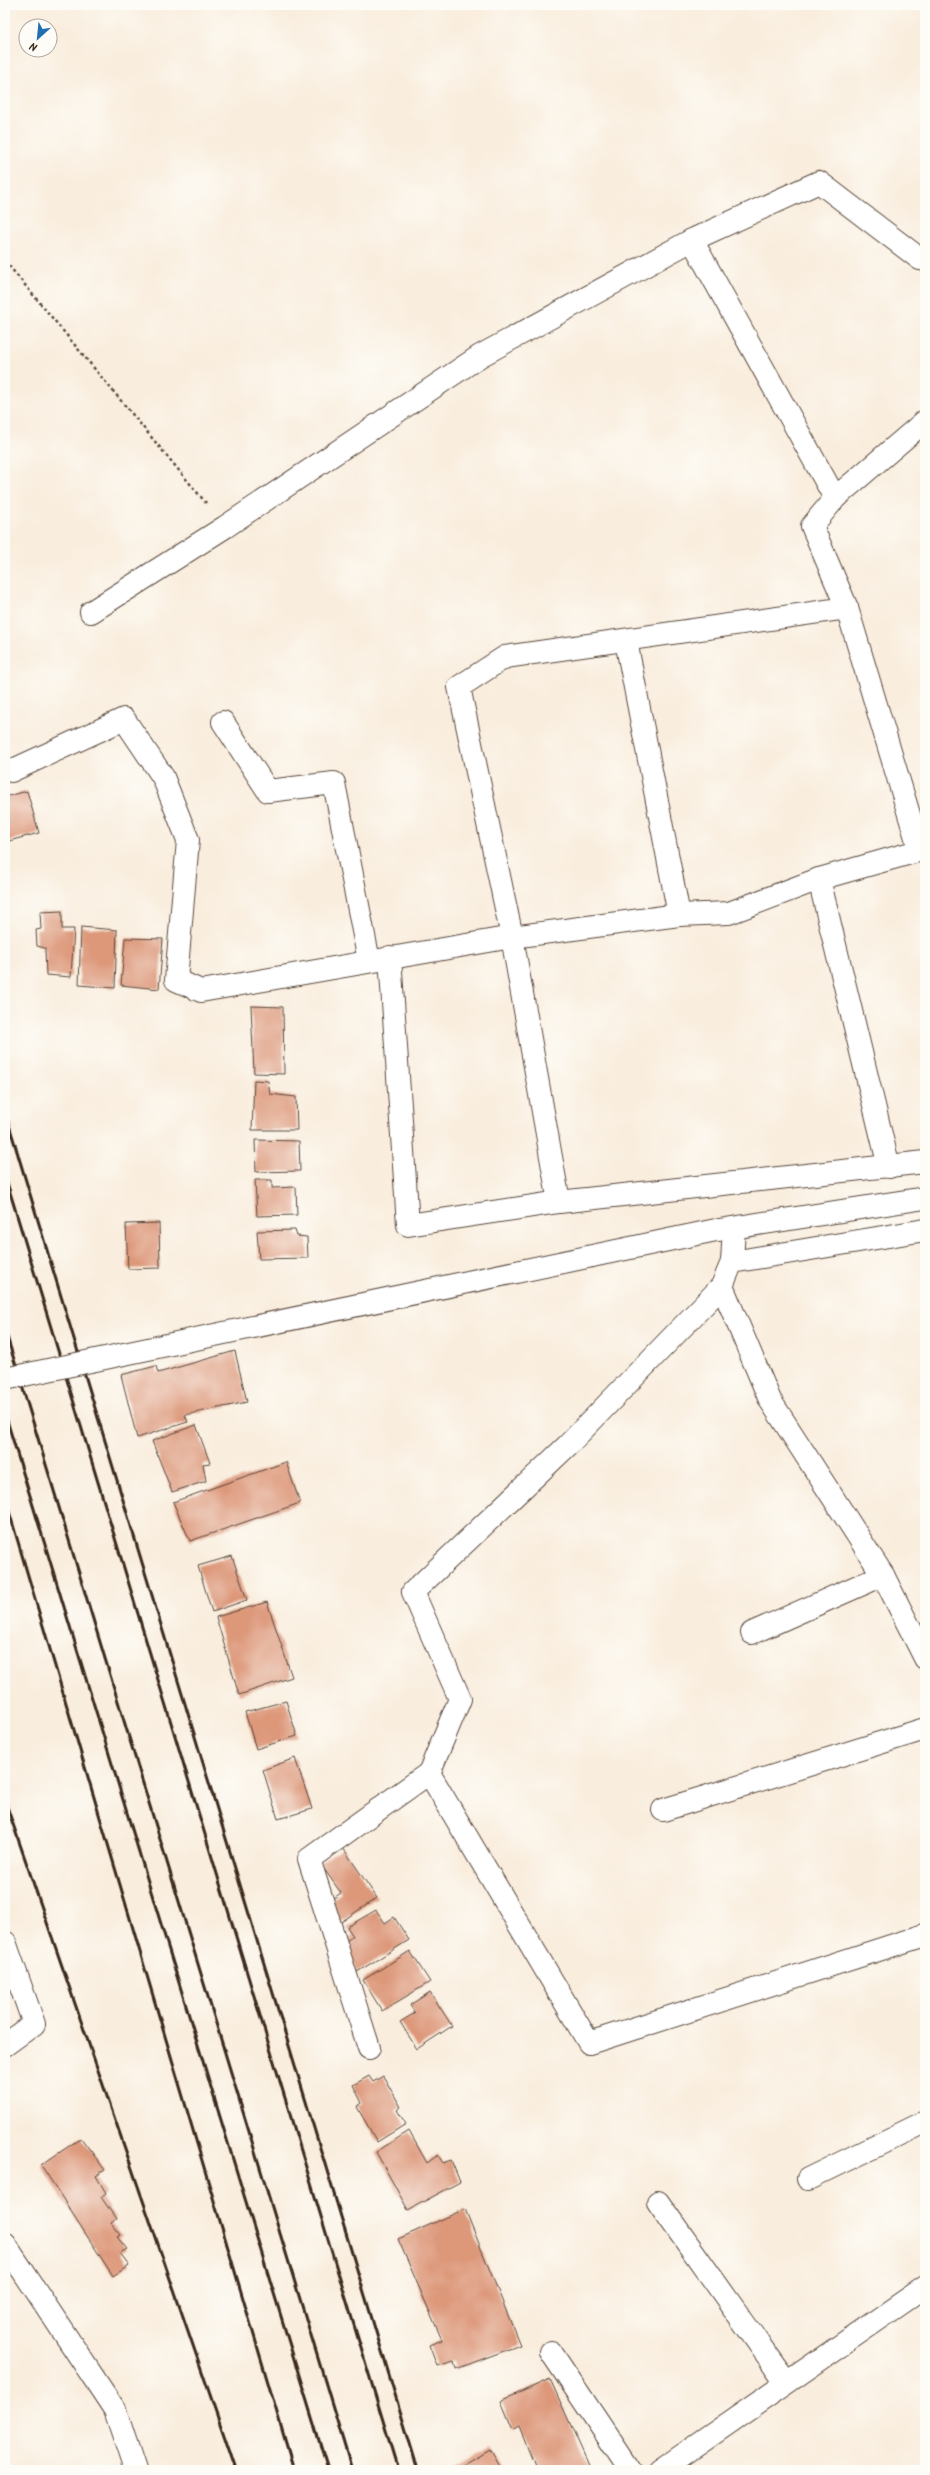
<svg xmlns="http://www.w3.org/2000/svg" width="930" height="2475" viewBox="0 0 930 2475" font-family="Kalam,sans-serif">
<rect width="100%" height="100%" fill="#fdfcf7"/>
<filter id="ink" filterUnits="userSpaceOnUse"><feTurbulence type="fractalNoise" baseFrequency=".025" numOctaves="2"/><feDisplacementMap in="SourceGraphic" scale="8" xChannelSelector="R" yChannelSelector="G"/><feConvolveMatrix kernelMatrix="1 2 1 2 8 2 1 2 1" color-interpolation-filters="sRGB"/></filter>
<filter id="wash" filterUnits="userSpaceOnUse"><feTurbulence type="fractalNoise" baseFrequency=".012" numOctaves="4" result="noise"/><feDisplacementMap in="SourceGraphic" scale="16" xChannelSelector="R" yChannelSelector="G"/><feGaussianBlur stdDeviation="0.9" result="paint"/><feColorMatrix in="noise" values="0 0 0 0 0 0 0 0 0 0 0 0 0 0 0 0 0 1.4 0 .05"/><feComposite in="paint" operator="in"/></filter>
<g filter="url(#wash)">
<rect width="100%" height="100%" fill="#f9eddd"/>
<g id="blocks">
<g fill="#dd987a">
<path d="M27 791 39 833 5 842V797Z"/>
<path d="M62 911V929H74L71 977 46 975 45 948 37 946 36 930 41 929 40 912Z"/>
<path d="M81 927 117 930 115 988 79 985Z"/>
<path d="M125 938 163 939 159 989 121 985Z"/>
<path d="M251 1006 283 1007 284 1074 254 1073Z"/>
<path d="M254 1080 268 1081 270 1094 296 1097 297 1130H252Z"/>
<path d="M255 1140 299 1141 300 1171 256 1172Z"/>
<path d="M255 1180H272V1188L296 1187 297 1215 257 1216Z"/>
<path d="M159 1223 160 1268 128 1269 126 1224Z"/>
<path d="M295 1230 297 1236 307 1237 308 1258 259 1259 257 1231Z"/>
<path d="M235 1351 247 1402 185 1415 188 1422 137 1438 121 1375 156 1366 158 1373Z"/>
<path d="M196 1425 210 1463 203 1464 206 1481 172 1492 152 1441Z"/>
<path d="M286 1462 300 1503 190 1541 173 1502Z"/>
<path d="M232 1556 247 1600 212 1612 198 1566Z"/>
<path d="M267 1602 292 1677 239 1695 216 1617Z"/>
<path d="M286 1701 297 1736 256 1749 245 1712Z"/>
<path d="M295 1758 312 1809 278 1819 263 1770Z"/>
<path d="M343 1848 377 1898 341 1922 326 1903 341 1893 320 1863Z"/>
<path d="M376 1910 385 1923 394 1917 409 1940 357 1972 341 1945 353 1936 347 1927Z"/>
<path d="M410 1951 430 1982 382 2011 363 1980Z"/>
<path d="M430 1992 452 2026 417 2049 400 2022 415 2013 410 2005Z"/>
<path d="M369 2076 373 2082 383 2076 401 2107 397 2110 406 2124 377 2142 357 2107 362 2103 353 2085Z"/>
<path d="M409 2131 427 2163 438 2155 443 2163 451 2160 460 2182 408 2210 376 2152Z"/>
<path d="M81 2138 105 2170 96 2176 106 2193 101 2197 116 2219 111 2223 121 2235 117 2237 127 2249 120 2253 129 2265 113 2276 41 2165Z"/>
<path d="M465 2209 520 2345 456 2369 454 2361 437 2366 429 2345 442 2340 398 2239Z"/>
<path d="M550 2379 591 2470H538L520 2426 513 2430 501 2401Z"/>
<path d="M490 2449 502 2470H454Z"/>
</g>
</g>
</g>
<g filter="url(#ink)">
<use href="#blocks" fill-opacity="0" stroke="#58473b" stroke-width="1"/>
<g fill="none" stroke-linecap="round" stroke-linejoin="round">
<g stroke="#58473b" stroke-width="24">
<g id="minor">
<path d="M692 240 835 498"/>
<path d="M91 612 225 527 480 356 692 240 819 182 920 259 925 260"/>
<path d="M626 641 679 915"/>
<path d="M223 722 268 791 334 783 369 961"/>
<path d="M11 771 124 719 163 777 188 840 176 980 201 991 512 937 679 915 729 913 819 879 925 849"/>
<path d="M920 851 847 608 812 526 835 498 925 421"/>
<path d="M819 879 889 1167"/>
<path d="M390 957 408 1225 559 1202 925 1162"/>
<path d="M559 1202 512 937 459 687 505 657 847 608"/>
<path d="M734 1228 732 1262 722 1286 770 1400 883 1575 925 1658"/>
<path d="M719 1230 925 1198"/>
<path d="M732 1262 925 1230"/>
<path d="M752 1633 883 1575"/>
<path d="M429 1773 460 1699 413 1592 567 1446 722 1286"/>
<path d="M663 1810 925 1729"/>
<path d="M5 1942 34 2024 5 2045"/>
<path d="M369 2048 309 1859 429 1773 589 2043 925 1935"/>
<path d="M808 2179 925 2122"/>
<path d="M658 2202 786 2382"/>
<path d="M5 2244 115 2410 135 2470"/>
<path d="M551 2352 630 2470"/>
<path d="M661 2470 925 2287"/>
</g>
</g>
<path stroke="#58473b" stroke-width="2.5" stroke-dasharray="3 3" stroke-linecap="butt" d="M5 261 206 503"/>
<use href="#minor" stroke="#fff" stroke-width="22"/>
<g stroke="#3b2a1e" stroke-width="3">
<path d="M5 1112 418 2470"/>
<path d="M5 1176 398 2470"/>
<path d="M5 1330 352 2470"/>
<path d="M5 1414 328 2470"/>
<path d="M5 1498 294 2470"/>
<path d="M5 1801 236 2470"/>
</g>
<g stroke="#58473b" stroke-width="24" stroke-linecap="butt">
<path id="minor-bridge" d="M5 1379 716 1230"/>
</g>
<use href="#minor-bridge" stroke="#fff" stroke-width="22"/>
</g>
</g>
<rect width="930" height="2475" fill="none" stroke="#fdfcf7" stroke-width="20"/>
<g transform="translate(38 38) rotate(207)"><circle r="19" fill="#fdfcf7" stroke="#afa8a0"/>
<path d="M0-3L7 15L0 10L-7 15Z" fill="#1f6fb2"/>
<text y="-6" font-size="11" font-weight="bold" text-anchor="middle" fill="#3b2a1e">N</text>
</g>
</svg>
